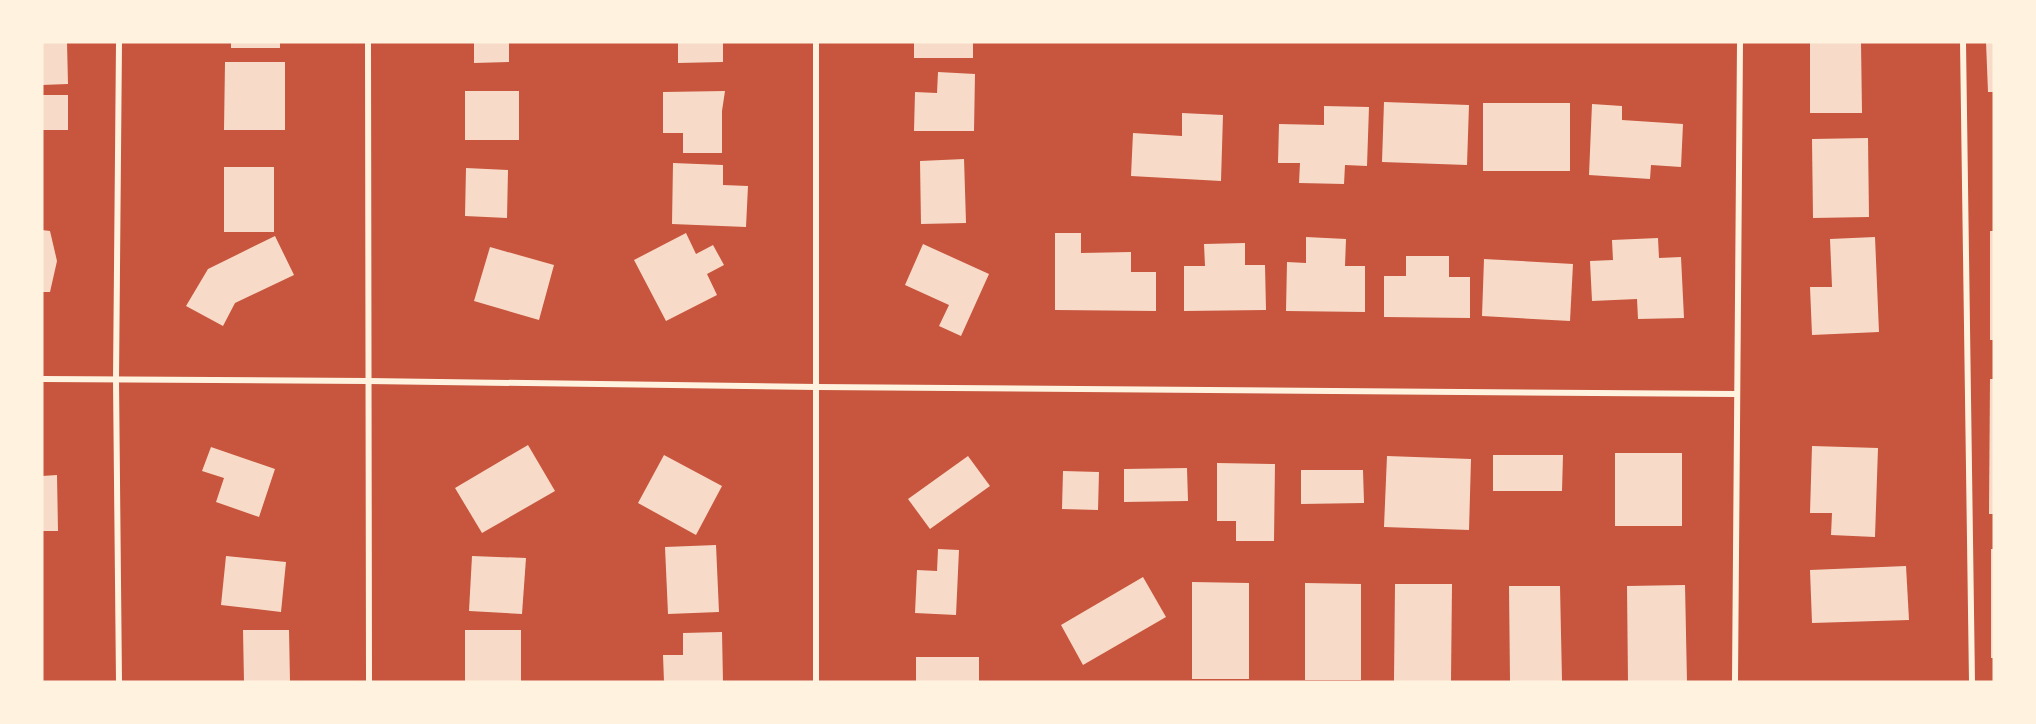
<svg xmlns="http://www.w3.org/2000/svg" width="2036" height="724" viewBox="0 0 2036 724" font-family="'Roboto Condensed',sans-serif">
<rect width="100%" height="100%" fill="#c8553d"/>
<g fill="#f7dbc8">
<path d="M42 42H67L68 84 42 85Z"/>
<rect x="231" y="42" width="49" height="6"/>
<path d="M474 42H509V62L474 63Z"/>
<path d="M678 42H723V62L678 63Z"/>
<rect x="914" y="42" width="59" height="16"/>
<path d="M1810 42H1861L1862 113H1810Z"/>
<path d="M1986 42H1994V92H1988Z"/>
<path d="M225 62H285V130H224Z"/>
<path d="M938 72 975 74 974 131H914L915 92 937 93Z"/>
<rect x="465" y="91" width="54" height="49"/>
<path d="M725 91 722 111V153H683V133H663V92Z"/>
<rect x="42" y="95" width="26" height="35"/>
<path d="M1384 102 1469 105 1467 165 1382 162Z"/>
<rect x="1483" y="103" width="87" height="68"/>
<path d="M1592 104 1622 106V120L1683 124 1681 167 1651 165 1650 179 1589 175Z"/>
<path d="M1324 106 1369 107 1367 166 1345 165 1344 184 1299 183 1300 163H1278L1279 124 1324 125Z"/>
<path d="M1182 113 1223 115 1221 181 1131 176 1133 133 1182 136Z"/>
<path d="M1868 138 1869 217 1813 218 1812 139Z"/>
<path d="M964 159 966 223 921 224 920 161Z"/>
<path d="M673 163 723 165V185L748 186 746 227 672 224Z"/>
<rect x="224" y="167" width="50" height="65"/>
<path d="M466 168 508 170 507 218 465 216Z"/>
<path d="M42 230 50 231 57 261 50 292H42Z"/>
<rect x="1990" y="231" width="4" height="109"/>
<path d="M686 233 696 254 713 245 724 265 707 274 717 295 666 321 634 260Z"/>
<path d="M1055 233H1081V253L1131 252V272H1156V311L1055 310Z"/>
<path d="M275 236 294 275 235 303 223 326 186 306 208 269Z"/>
<path d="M1306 237 1346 239 1345 266H1365V312L1286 311 1287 262 1306 263Z"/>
<path d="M1875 237 1879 332 1812 335 1810 287H1832L1830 239Z"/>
<path d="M1658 238 1659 258 1681 257 1684 318 1638 319 1637 299 1592 301 1590 261 1613 260 1612 240Z"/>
<path d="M1245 243V265H1265L1266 310 1184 311V266H1205L1204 244Z"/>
<path d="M923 244 989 274 961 336 939 326 949 305 905 285Z"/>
<path d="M490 247 554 265 539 320 474 301Z"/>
<path d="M1406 256H1449V277H1470V318L1384 317V276H1406Z"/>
<path d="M1484 259 1573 264 1570 321 1482 316Z"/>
<path d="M1990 379H1994V514H1989Z"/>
<path d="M528 445 555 491 482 533 455 488Z"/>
<path d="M1812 446 1878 448 1875 537 1831 535 1832 513H1810Z"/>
<path d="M211 447 275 469 259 517 216 502 224 478 202 471Z"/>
<rect x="1615" y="453" width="67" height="73"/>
<path d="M664 455 722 486 696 535 638 503Z"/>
<path d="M1493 455H1563L1562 491H1493Z"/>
<path d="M968 456 990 486 930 529 908 499Z"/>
<path d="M1387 456 1471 459 1469 530 1384 527Z"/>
<path d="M1217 463 1275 464 1274 541H1236V521H1217Z"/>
<path d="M1187 468 1188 501 1124 502V469Z"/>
<path d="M1301 470H1363L1364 503 1301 504Z"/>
<path d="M1063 471 1099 472 1098 510 1062 509Z"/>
<path d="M57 475 58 531H42V476Z"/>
<path d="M716 545 719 612 668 614 665 547Z"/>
<path d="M938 549 959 550 956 615 915 613 917 570 937 571Z"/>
<rect x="1991" y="549" width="3" height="109"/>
<path d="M226 556 286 562 281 612 221 605Z"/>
<path d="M472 556 526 558 522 614 469 611Z"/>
<path d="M1906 566 1909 620 1812 623 1810 570Z"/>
<path d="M1143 577 1166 617 1083 665 1061 625Z"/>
<path d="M1192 582 1249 583V679H1192Z"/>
<path d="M1305 583 1361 584V680H1305Z"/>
<path d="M1395 584H1452L1451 681H1394Z"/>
<path d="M1685 585 1687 682H1628L1627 586Z"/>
<path d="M1509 586H1560L1562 681H1510Z"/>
<path d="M243 630H289L290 682H244Z"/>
<rect x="465" y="630" width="56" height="52"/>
<path d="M722 632 723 682H664L663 655H683V633Z"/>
<rect x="916" y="657" width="63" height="25"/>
</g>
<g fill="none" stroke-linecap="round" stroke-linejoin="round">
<g stroke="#fff3e0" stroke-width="6">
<path d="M368 42 369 682"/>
<path d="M816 42V682"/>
<path d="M1963 42 1972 682"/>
<path d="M42 379 368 381 817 387 1736 394"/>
<path d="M119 682 116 380 119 42"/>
<path d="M1735 682 1740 42"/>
</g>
</g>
<rect width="2036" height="724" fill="none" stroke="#fff3e0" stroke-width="87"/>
</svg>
